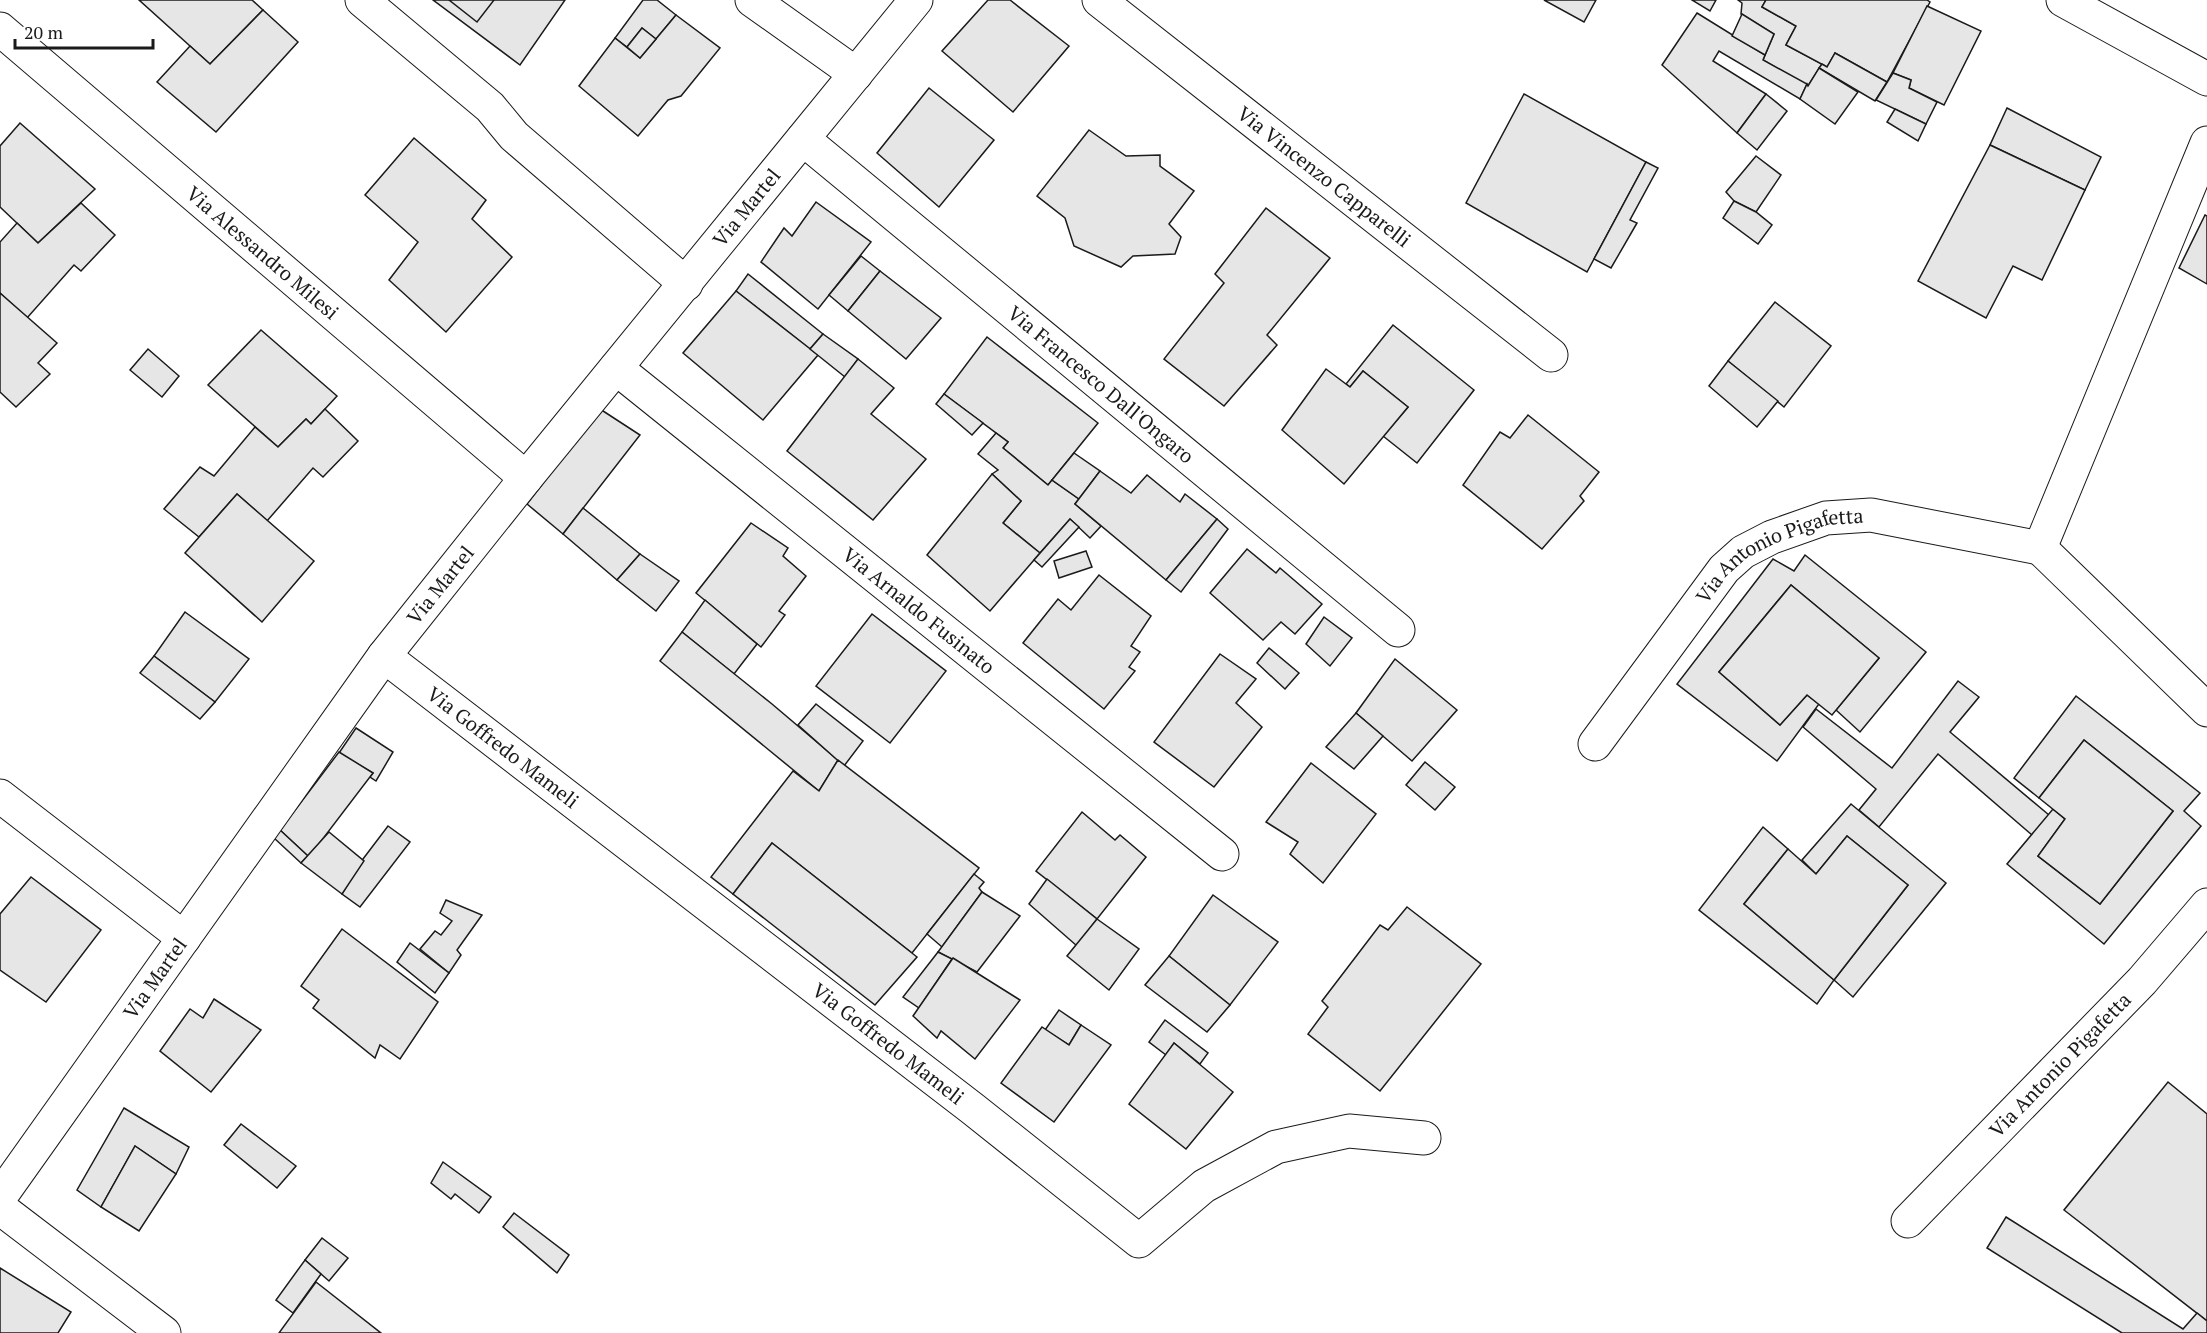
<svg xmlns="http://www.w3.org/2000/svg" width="2207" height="1333" viewBox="0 0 2207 1333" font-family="'PT Serif',serif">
<rect width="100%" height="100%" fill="#fff"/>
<g fill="#e6e6e6" stroke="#1a1a1a" stroke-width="1.5">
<path d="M139 0H252L263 10 210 64Z"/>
<path d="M433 0H565L520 65Z"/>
<path d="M449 0H494L477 22Z"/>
<path d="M643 0H657L676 15 656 39 642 28 627 47 615 38Z"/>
<path d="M988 0H1010L1069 46 1013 112 942 51Z"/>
<path d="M1544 0H1596L1584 22Z"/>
<path d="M1692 0H1716L1710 11Z"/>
<path d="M1738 0H1766L1762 7 1796 26 1786 45 1822 64 1808 86 1763 60 1774 34 1741 14 1742 3Z"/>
<path d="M1766 0H1927L1930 2 1887 82 1835 53 1827 67 1786 45 1796 26 1762 7Z"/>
<path d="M1927 6 1981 31 1944 105 1909 88 1911 80 1893 73Z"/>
<path d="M263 10 298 42 216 132 157 82 190 46 210 64Z"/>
<path d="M1697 13 1765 55 1763 60 1807 84 1800 99 1719 51 1713 61 1766 94 1737 133 1662 65Z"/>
<path d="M1742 14 1774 34 1765 55 1732 36Z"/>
<path d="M676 15 720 48 681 96 668 100 638 136 579 86 615 38 640 58Z"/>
<path d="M642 28 656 39 640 58 627 47Z"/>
<path d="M1835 53 1887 82 1875 101 1819 68 1822 64 1827 67Z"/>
<path d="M1819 68 1858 92 1835 124 1800 99 1807 84 1808 86Z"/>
<path d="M1893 73 1911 80 1909 88 1937 102 1926 124 1876 100Z"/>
<path d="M929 88 994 140 939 207 877 153Z"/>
<path d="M1524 94 1646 162 1587 272 1466 203Z"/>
<path d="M1766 94 1787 111 1757 150 1737 133Z"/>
<path d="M2007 108 2101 157 2085 190 1990 145Z"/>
<path d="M1895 109 1926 124 1918 141 1887 122Z"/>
<path d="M20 123 95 189 38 243 0 207V146Z"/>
<path d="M1089 130 1126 156 1160 155V166L1194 191 1169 224 1181 237 1175 254 1133 256 1121 267 1074 246 1065 218 1037 196Z"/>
<path d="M414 138 486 200 472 219 512 257 446 332 389 280 418 242 365 195Z"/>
<path d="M1990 145 2085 190 2042 280 2013 266 1986 318 1918 281Z"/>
<path d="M1756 156 1781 175 1756 212 1734 201 1726 192Z"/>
<path d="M1646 162 1658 168 1630 220 1637 223 1611 268 1594 259Z"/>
<path d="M1734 201 1756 212 1772 225 1758 244 1723 218Z"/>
<path d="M816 202 871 242 818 309 761 262 784 228 792 236Z"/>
<path d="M81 203 115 235 81 271 74 265 27 318 0 293V242L17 223 38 243Z"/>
<path d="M1266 208 1330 258 1267 335 1277 345 1224 406 1164 359 1224 283 1215 274Z"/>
<path d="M2205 215 2207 216V284L2179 268Z"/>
<path d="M861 256 880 271 848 311 829 295Z"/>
<path d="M880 271 941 318 906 359 848 311Z"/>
<path d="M748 274 823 334 810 349 736 291Z"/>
<path d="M736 291 818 355 763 420 683 353Z"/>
<path d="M0 293 57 343 38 363 50 374 16 407 0 392Z"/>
<path d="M1775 302 1831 346 1784 407 1728 361Z"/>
<path d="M1393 325 1474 390 1417 463 1383 436 1408 407 1363 371 1350 387 1346 384Z"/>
<path d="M261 330 337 396 311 424 306 419 278 447 208 385Z"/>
<path d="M823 334 858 359 845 377 810 349Z"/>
<path d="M987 337 1098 423 1048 485 1003 448 1008 442 944 394Z"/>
<path d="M148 349 179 376 162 397 130 370Z"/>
<path d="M858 359 894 388 871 414 926 459 873 520 787 451Z"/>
<path d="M1728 361 1778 401 1757 427 1709 386Z"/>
<path d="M1326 369 1350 387 1363 371 1408 407 1344 484 1282 430Z"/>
<path d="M944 394 983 423 972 435 936 404Z"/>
<path d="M325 409 358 441 323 477 313 468 267 521 237 494 199 537 164 509 200 467 214 476 255 427 278 447 306 419 311 424Z"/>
<path d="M600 409 640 435 563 534 527 504Z"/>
<path d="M1528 415 1599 472 1580 496 1584 501 1542 549 1463 485 1500 432 1510 438Z"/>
<path d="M996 433 1008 442 1003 448 1048 485 1052 480 1079 499 1075 504 1101 526 1090 538 1070 519 1040 553 1003 523 1021 501 992 474 998 470 978 454Z"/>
<path d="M1074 453 1100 471 1079 499 1052 480Z"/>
<path d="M1100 471 1131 493 1147 475 1180 502 1185 494 1217 519 1166 580 1075 504Z"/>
<path d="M992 474 1021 501 1003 523 1040 553 990 611 927 555Z"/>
<path d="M237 494 314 561 262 622 185 553Z"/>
<path d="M583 508 640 554 617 580 563 534Z"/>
<path d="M1070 519 1079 527 1042 567 1034 560Z"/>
<path d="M1217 519 1228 529 1181 592 1166 580Z"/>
<path d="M751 523 788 548 783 556 806 576 779 611 785 615 761 647 696 593Z"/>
<path d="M1247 549 1276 573 1280 568 1322 604 1295 634 1281 622 1263 640 1210 593Z"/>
<path d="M1086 551 1092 567 1059 578 1054 561Z"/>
<path d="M640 554 679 581 656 611 617 580Z"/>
<path d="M1805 555 1926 652 1860 732 1836 710 1879 658 1791 585 1719 672 1780 725 1807 695 1819 704 1777 761 1677 684 1773 559 1794 571Z"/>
<path d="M1099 575 1151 616 1131 646 1140 652 1129 667 1135 671 1104 709 1023 643 1058 599 1071 610Z"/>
<path d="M1791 585 1879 658 1832 715 1807 695 1780 725 1719 672Z"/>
<path d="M705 600 757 644 734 674 682 632Z"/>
<path d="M185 612 249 659 215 702 154 656Z"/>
<path d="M872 614 946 671 890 743 816 686Z"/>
<path d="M1324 617 1352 638 1330 666 1306 644Z"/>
<path d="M682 632 772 704 838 760 819 791 660 661Z"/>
<path d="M1269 648 1299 673 1285 689 1257 663Z"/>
<path d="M1220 654 1256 679 1236 703 1262 727 1214 787 1154 742Z"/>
<path d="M154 656 215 702 200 719 140 673Z"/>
<path d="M1395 659 1457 710 1412 761 1356 713Z"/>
<path d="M1958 681 1979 697 1950 732 2049 815 2032 835 1938 754 1879 827 1859 810 1876 789 1803 727 1816 709 1892 768Z"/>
<path d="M2076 696 2200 793 2184 811 2201 826 2104 944 2007 864 2053 809 2065 819 2038 856 2100 904 2173 811 2084 740 2039 798 2014 778Z"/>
<path d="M816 704 863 741 844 766 798 725Z"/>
<path d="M1356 713 1383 736 1354 769 1326 747Z"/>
<path d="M356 728 393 752 376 781 370 777 373 773 339 753Z"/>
<path d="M2084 740 2173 811 2100 904 2038 856 2065 819 2039 798Z"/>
<path d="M339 752 373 773 309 857 280 830Z"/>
<path d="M838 760 979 868 912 953 772 843 733 894 711 877 793 771 819 791Z"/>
<path d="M1425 762 1455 787 1435 810 1406 785Z"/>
<path d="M1311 763 1376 814 1323 883 1290 854 1298 842 1266 822Z"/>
<path d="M1851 804 1946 883 1853 997 1834 980 1908 885 1847 836 1816 874 1802 860Z"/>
<path d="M1082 812 1115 840 1120 835 1146 857 1097 919 1036 871Z"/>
<path d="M388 826 410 842 360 907 342 894 363 859Z"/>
<path d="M1763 827 1788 849 1744 904 1834 980 1817 1004 1699 910Z"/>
<path d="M280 830 308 856 301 863 274 838Z"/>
<path d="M329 832 364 861 342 894 301 863Z"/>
<path d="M1847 836 1908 885 1834 980 1744 904 1788 849 1816 874Z"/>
<path d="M772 843 917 957 875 1005 733 894Z"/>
<path d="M974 874 984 882 979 888 982 892 942 947 927 934Z"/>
<path d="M31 877 101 930 46 1002 0 970V914Z"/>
<path d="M1047 879 1097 919 1077 946 1029 904Z"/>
<path d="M982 892 1020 916 977 972 938 952Z"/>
<path d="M1213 895 1278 942 1230 1005 1169 956Z"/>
<path d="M446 900 482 915 457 950 461 955 449 973 420 949 435 931 441 935 452 921 440 913Z"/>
<path d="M1407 907 1481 964 1380 1091 1308 1034 1328 1007 1322 1001 1380 925 1388 930Z"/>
<path d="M1097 919 1139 949 1109 990 1067 956Z"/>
<path d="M342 929 438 1002 400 1059 380 1045 375 1058 313 1008 319 1000 301 986Z"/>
<path d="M410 943 449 973 435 993 397 962Z"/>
<path d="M938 952 952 959 919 1008 903 997Z"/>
<path d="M1169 956 1230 1005 1207 1032 1145 985Z"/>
<path d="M953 958 1020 1000 975 1059 941 1031 937 1038 913 1016Z"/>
<path d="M214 999 261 1030 211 1092 160 1051 190 1009 203 1018Z"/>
<path d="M1059 1010 1081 1025 1069 1045 1045 1030Z"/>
<path d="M1165 1020 1208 1053 1200 1064 1174 1043 1166 1055 1149 1042Z"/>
<path d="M1081 1025 1111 1045 1054 1122 1001 1083 1042 1027 1069 1045Z"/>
<path d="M1174 1043 1233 1092 1186 1149 1129 1104Z"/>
<path d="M2168 1082 2207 1114V1321L2064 1210Z"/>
<path d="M124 1108 189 1147 176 1174 135 1146 101 1207 77 1190Z"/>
<path d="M241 1124 296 1166 277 1188 224 1145Z"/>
<path d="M135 1146 176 1174 139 1231 101 1207Z"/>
<path d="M443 1162 491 1197 479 1213 455 1194 451 1199 431 1183Z"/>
<path d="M514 1213 569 1255 557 1273 503 1227Z"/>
<path d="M2006 1217 2183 1329 2197 1313 2207 1321V1333H2122L1987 1248Z"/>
<path d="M322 1238 348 1258 329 1281 305 1260Z"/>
<path d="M305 1260 321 1274 293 1313 276 1300Z"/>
<path d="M0 1268 71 1312 58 1333H0Z"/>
<path d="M316 1282 381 1333H279Z"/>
</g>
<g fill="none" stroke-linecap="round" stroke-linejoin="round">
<g stroke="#1a1a1a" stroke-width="35">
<g id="minor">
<path d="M362 0 490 107 514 136 686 284"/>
<path d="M752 0 856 74"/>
<path id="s1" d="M1099 0 1551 355"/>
<path id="s2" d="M0 29 526 478"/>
<path id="s3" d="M803 139 1398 630"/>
<path id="s4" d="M616 368 1222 854"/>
<path d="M2040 548 2207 710"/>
<path id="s5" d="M384 656 973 1109 1139 1241 1204 1186 1276 1147 1349 1131 1424 1138"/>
<path id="s6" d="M1595 744 1724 569 1743 552 1772 537 1826 518 1871 515 2040 548 2207 143"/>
<path d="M0 796 184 938"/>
<path id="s7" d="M0 1197 384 656 526 478 916 0"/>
<path d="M0 1208 164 1333"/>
<path id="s8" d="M1908 1221 2142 981 2207 905"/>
</g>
</g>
<g stroke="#1a1a1a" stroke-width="35">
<path id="primary" d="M2063 0 2207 79"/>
</g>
<use href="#minor" stroke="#fff" stroke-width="33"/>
<use href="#primary" stroke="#fff" stroke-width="33"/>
</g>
<g text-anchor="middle" stroke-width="4.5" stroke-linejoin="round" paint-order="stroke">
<g font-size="20" fill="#1a1a1a" stroke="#fff">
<text dy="7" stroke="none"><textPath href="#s1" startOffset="286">Via Vincenzo Capparelli</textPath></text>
<text dy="7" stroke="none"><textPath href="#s7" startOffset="1240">Via Martel</textPath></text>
<text dy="7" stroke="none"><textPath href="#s2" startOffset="345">Via Alessandro Milesi</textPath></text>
<text dy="7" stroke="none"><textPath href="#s3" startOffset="386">Via Francesco Dall'Ongaro</textPath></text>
<text dy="7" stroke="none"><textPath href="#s6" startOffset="274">Via Antonio Pigafetta</textPath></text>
<text dy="7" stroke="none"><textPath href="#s7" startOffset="754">Via Martel</textPath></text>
<text dy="7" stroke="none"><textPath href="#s4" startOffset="388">Via Arnaldo Fusinato</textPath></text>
<text dy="7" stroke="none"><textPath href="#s5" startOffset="150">Via Goffredo Mameli</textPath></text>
<text dy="7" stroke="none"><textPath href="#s7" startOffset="268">Via Martel</textPath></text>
<text dy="7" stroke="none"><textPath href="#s5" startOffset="636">Via Goffredo Mameli</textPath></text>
<text dy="7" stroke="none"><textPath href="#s8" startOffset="218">Via Antonio Pigafetta</textPath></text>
</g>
</g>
<path d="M15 39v9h138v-9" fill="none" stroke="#1a1a1a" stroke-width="3"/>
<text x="24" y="39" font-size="18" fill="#1a1a1a" stroke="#ffffff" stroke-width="4.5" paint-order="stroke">20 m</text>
</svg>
